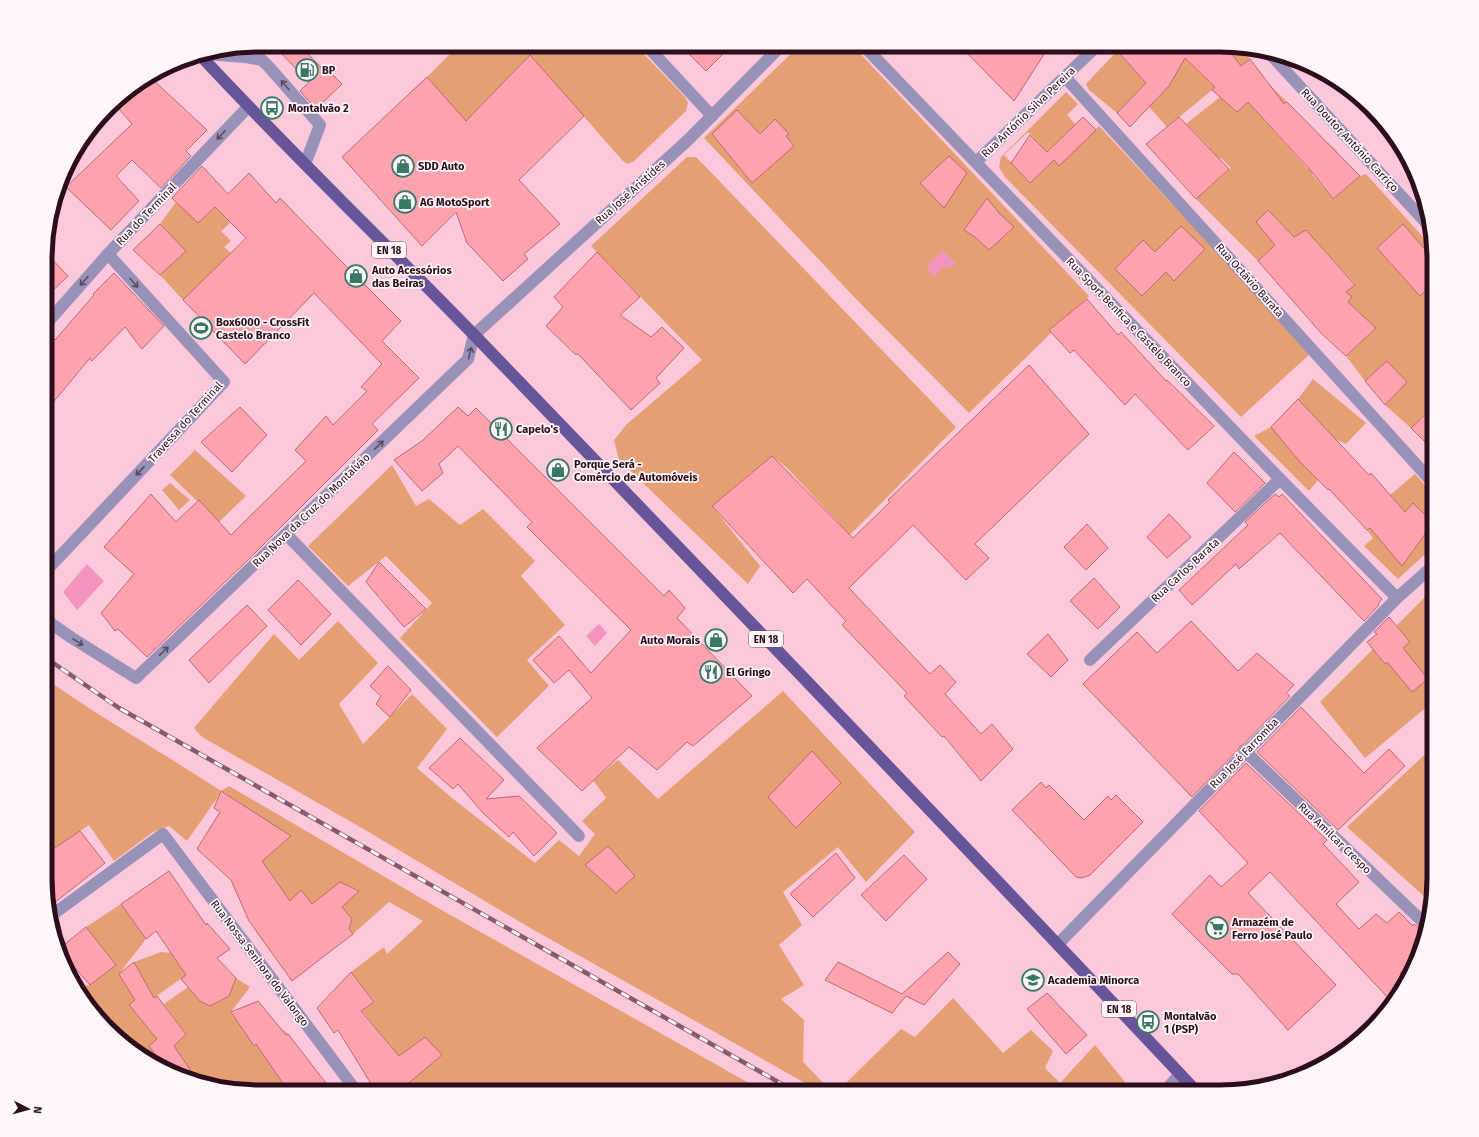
<svg xmlns="http://www.w3.org/2000/svg" width="1479" height="1137" viewBox="0 0 1479 1137" font-family="'Fira Sans',sans-serif">
<rect width="100%" height="100%" fill="#fbc7db"/>
<g fill="#e49f73">
<path d="M459 45H635L685 97 688 103 686 111 633 162 627 164 622 160 530 55 466 121 427 77Z"/>
<path d="M800 45H852L1089 296 969 413 857 300 704 138Z"/>
<path d="M1225 45 1240 47 1250 59 1167 127 1149 107 1169 86 1173 79 1164 73 1177 57 1186 59 1206 78 1230 53Z"/>
<path d="M1117 51 1146 83 1117 113 1089 90 1086 84Z"/>
<path d="M1268 83 1287 102 1265 121 1308 169 1328 143 1337 151 1312 174 1333 199 1360 176 1366 174 1433 248 1434 258V336L1431 338 1434 341V406L1411 428 1385 405 1387 361 1365 381 1346 356 1376 328 1348 302 1352 297 1346 292 1355 284 1306 230 1294 237 1268 210 1256 222 1275 245 1258 261 1196 199 1231 168 1221 158 1209 167 1199 157 1209 147 1186 124 1220 97 1237 112Z"/>
<path d="M1066 92 1078 104 1067 115 1076 125 1047 152 1028 132 1004 155 1031 182 1054 160 1059 165 1099 126 1311 353 1241 417 1005 177 999 167 1001 157Z"/>
<path d="M687 157H696L701 162 956 427 850 535 787 468 772 456 712 506 760 566 748 584 619 460 614 440 627 424 702 360 591 246Z"/>
<path d="M222 200 221 213 230 223 221 231 231 241 224 247 231 253 183 300 160 275 185 251 160 224 176 202 198 223Z"/>
<path d="M1313 379 1366 423 1346 444 1333 438 1318 480 1309 491 1254 436 1271 427 1298 399Z"/>
<path d="M195 450 246 496 219 522 170 475Z"/>
<path d="M392 465 416 506 429 499 460 525 483 509 535 561 521 576 565 625 527 660 549 686 497 737 400 638 432 603 386 556 348 586 308 546Z"/>
<path d="M1415 474 1434 495V546L1398 579 1364 546 1373 538 1367 530 1395 501 1390 495Z"/>
<path d="M170 483 190 500 179 510 162 490Z"/>
<path d="M1434 588V701L1365 758 1320 702Z"/>
<path d="M338 621 378 663 339 704 363 744 412 694 447 729 417 768 452 798 535 863 559 840 579 856 595 834 582 821 606 798 593 780 618 760 658 799 783 691 915 832 866 882 838 847 783 892 802 925 779 945 804 985 781 999 804 1020 803 1062 832 1092H821L532 929 360 827 202 737 194 728 274 634 299 660Z"/>
<path d="M46 679C103 719 163 753 221 791L229 786 438 908 765 1092H398L441 1055 425 1037 399 1056 362 1011 374 1001 351 972 384 947 387 954 423 921 389 902 353 934 349 929 352 919 342 907 358 891 312 904 301 890 257 932 262 861 222 791 187 841 169 826 153 832 114 861 89 825 46 854V788L54 782 46 771Z"/>
<path d="M1434 746V891L1426 898 1347 827Z"/>
<path d="M121 904 146 939 119 974 127 987 142 976 134 962 161 952 171 953 186 975 144 1005H129L141 1020 150 1014 162 1034 149 1046 165 1068 118 1039 77 986 90 985 116 965 86 927Z"/>
<path d="M236 978 250 987 231 1012 254 1045 279 1027 288 1034 264 1055 289 1092H245L198 1081 174 1046 186 1034 164 1004 188 987 200 1001 210 1006 229 996Z"/>
<path d="M953 998 1003 1053 1031 1030 1053 1051 1045 1068 1060 1083 1095 1045 1133 1092H837L901 1029 915 1037Z"/>
</g>
<g fill="#f394bd">
<path d="M942 250 956 263 951 268 943 267 934 277 926 268Z"/>
<path d="M87 564 104 581 77 610 63 592Z"/>
<path d="M599 624 607 633 595 646 586 636Z"/>
</g>
<g fill="#fea3ad" stroke="#be6974">
<path d="M273 45H299L324 70 326 68 342 84 316 109 300 91 309 82Z"/>
<path d="M680 45H732L706 71Z"/>
<path d="M959 45H1050L1014 101Z"/>
<path d="M1112 45H1225L1241 66 1250 59 1284 104 1287 102 1360 176 1333 199 1313 173 1248 102 1237 112 1212 90 1215 87 1185 58 1169 86 1130 127 1117 113 1146 83Z"/>
<path d="M530 55 584 116 519 180 560 224 524 254 528 259 503 281 467 243 456 212 422 246 342 157 427 77 466 121Z"/>
<path d="M151 78 207 130 186 151 191 156 161 188 132 160 116 176 139 201 111 230 66 187 132 124 114 103 118 98Z"/>
<path d="M737 110 760 134 775 119 789 134 786 136 794 146 752 183 712 134Z"/>
<path d="M1083 117 1096 130 1059 166 1054 160 1030 183 1011 163 1030 135 1047 152Z"/>
<path d="M1179 117 1229 169 1196 199 1146 144Z"/>
<path d="M949 156 967 173 944 208 920 183Z"/>
<path d="M202 166 228 194 249 173 276 203 280 198 343 263 401 321 382 341 419 378 372 424 378 430 251 557 147 657 118 629 115 631 101 613 134 574 104 547 151 494 176 522 199 500 231 535 306 461 295 450 326 416 333 425 367 391 361 387 382 364 314 293 245 364 183 300 246 238 215 207 198 223 172 198Z"/>
<path d="M987 198 999 213 1014 227 989 250 975 237 964 230Z"/>
<path d="M1268 210 1294 237 1306 230 1355 285 1346 292 1352 297 1348 302 1376 328 1346 356 1321 333 1258 261 1275 245 1256 222Z"/>
<path d="M160 224 186 251 160 275 133 250Z"/>
<path d="M1403 224 1434 260V283L1420 296 1377 248Z"/>
<path d="M1181 226 1205 249 1174 281 1166 272 1142 296 1115 269 1143 240 1155 252Z"/>
<path d="M597 252 640 297 620 315 651 337 662 327 684 348 656 378 660 383 631 410 578 354 576 355 546 326 563 307 554 297Z"/>
<path d="M47 254 68 276 47 296Z"/>
<path d="M114 273 164 326 142 349 125 327 92 361 90 358 46 411 47 332 55 340 94 295 93 294Z"/>
<path d="M1087 299 1118 335 1121 332 1166 381 1167 380 1214 426 1188 450 1135 394 1125 405 1074 350 1070 353 1049 330Z"/>
<path d="M1387 361 1407 382 1385 405 1365 381Z"/>
<path d="M1029 365 1089 434 975 544 989 558 966 580 913 525 849 588 930 674 940 665 956 682 945 694 981 734 992 724 1013 749 981 781 944 736 942 737 904 696 907 693 842 625 846 621 807 579 793 593 712 506 772 456 853 538 890 502 888 500Z"/>
<path d="M1298 399 1369 475 1371 473 1405 512 1413 503 1433 523 1402 566 1370 528 1367 530 1329 489 1328 490 1301 463 1271 427Z"/>
<path d="M1434 406V451L1411 428Z"/>
<path d="M240 407 267 435 232 472 201 442Z"/>
<path d="M458 407 468 416 476 408 664 596 669 590 685 608 677 618 752 696 693 746 687 742 657 770 629 747 582 791 537 748 592 698 569 670 554 683 533 660 559 636 591 673 631 630 527 527 532 522 458 446 439 464 443 473 422 491 394 460 422 441Z"/>
<path d="M1234 452 1265 483 1235 512 1207 483Z"/>
<path d="M1275 494 1279 497 1282 494 1382 599 1378 604 1379 605 1364 621 1280 533 1239 569 1236 564 1192 605 1179 590 1248 525 1245 522Z"/>
<path d="M1169 514 1191 537 1167 558 1147 537Z"/>
<path d="M1087 524 1108 548 1086 570 1064 547Z"/>
<path d="M379 562 426 609 404 627 366 582Z"/>
<path d="M1094 578 1120 607 1098 629 1070 601Z"/>
<path d="M298 580 331 614 301 645 268 610Z"/>
<path d="M247 605 267 626 209 683 189 660Z"/>
<path d="M1389 617 1410 642 1403 648 1428 679 1412 692 1387 662 1385 664 1367 642 1377 634 1374 632Z"/>
<path d="M1191 621 1238 671 1257 653 1294 685 1286 693 1290 696 1244 744 1240 746 1238 750 1192 797 1083 684 1137 632 1157 653Z"/>
<path d="M1048 634 1068 660 1051 677 1027 654Z"/>
<path d="M388 666 411 690 390 717 376 704 381 696 370 686Z"/>
<path d="M1301 707 1364 773 1389 749 1405 766 1338 830 1257 752Z"/>
<path d="M460 738 504 780 486 799 519 796 557 833 534 856 513 832 509 837 483 813 458 784 453 789 429 768Z"/>
<path d="M812 751 841 783 796 828 768 797Z"/>
<path d="M1246 763 1327 840 1323 844 1359 882 1336 904 1359 929 1376 914 1387 923 1399 912 1413 926 1414 924 1424 932 1419 954 1400 973 1406 979 1392 1002 1270 872 1248 893 1336 985 1288 1030 1238 974H1232L1172 914 1210 875 1221 887 1248 863 1199 811Z"/>
<path d="M1041 782 1046 788 1049 785 1084 820 1108 796 1111 800 1116 795 1143 822 1090 875 1082 878 1076 877 1012 810Z"/>
<path d="M221 791 291 836 262 861 290 901 301 890 312 904 340 882 359 891 342 907 352 919 349 929 353 934 292 981 249 921 231 880 197 849 220 812 214 808Z"/>
<path d="M80 831 105 863 49 907 45 893 46 854Z"/>
<path d="M608 846 635 876 616 893 585 865Z"/>
<path d="M836 853 855 878 813 917 790 894Z"/>
<path d="M904 855 927 879 886 921 861 895Z"/>
<path d="M169 871 206 925 207 923 230 949 217 958 236 978 229 996 210 1006 200 1001 181 979 186 975 156 931 146 939 121 904Z"/>
<path d="M86 927 116 965 90 985 61 952 60 948Z"/>
<path d="M948 952 960 964 924 1005 906 996 892 1013 825 980 838 962 902 994Z"/>
<path d="M134 962 154 998 157 996 186 1034 174 1046 198 1081 177 1076 165 1068 149 1046 157 1039 129 1005 135 1000 119 974Z"/>
<path d="M351 972 374 1002 361 1011 399 1056 425 1037 442 1055 398 1092H376L338 1030 334 1033 317 1008Z"/>
<path d="M1047 993 1087 1035 1066 1054 1027 1009Z"/>
<path d="M258 1001 286 1035 288 1034 333 1092H289L256 1044 254 1046 231 1012Z"/>
</g>
<g fill="none" stroke-linecap="round" stroke-linejoin="round">
<g stroke="#9992b8" stroke-width="12">
<path d="M646 45 712 116"/>
<path d="M863 45 1280 479 1397 598"/>
<path d="M205 54 246 57 262 60 269 67 320 125 305 164"/>
<path d="M1270 54 1430 227"/>
<path d="M1065 77 1434 484"/>
<path d="M976 162 1098 45"/>
<path d="M47 323 108 254 248 107"/>
<path d="M286 534 579 836"/>
<path d="M46 571 224 382 108 254"/>
<path d="M46 620 72 638 136 678 468 359 474 335 688 140 782 45"/>
<path d="M1090 660 1280 479"/>
<path d="M1245 751 1426 925"/>
<path d="M52 915 163 834 357 1092"/>
<path d="M1058 944 1397 598 1434 565"/>
<path d="M1164 1092 1180 1074"/>
</g>
<path stroke="#665699" stroke-width="12" d="M200 55C290 152 386 244 478 339 719 589 959 839 1197 1092"/>
<g stroke="#835b6c" stroke-width="4.5">
<path id="rail" d="M46 658 119 708 796 1092"/>
</g>
<use href="#rail" stroke="#fff6f9" stroke-width="3" stroke-dasharray="9" stroke-linecap="butt"/>
</g>
<defs><path id="oneway-shaft" d="M-6 0H5M1.5-3L5.5 0L1.5 3" fill="none" stroke-width="1.6" stroke-linecap="round" stroke-linejoin="round"/></defs>
<g stroke="#5d4962">
<use href="#oneway-shaft" transform="translate(285 85) rotate(-131)"/>
<use href="#oneway-shaft" transform="translate(221 135) rotate(134)"/>
<use href="#oneway-shaft" transform="translate(84 281) rotate(132)"/>
<use href="#oneway-shaft" transform="translate(134 283) rotate(48)"/>
<use href="#oneway-shaft" transform="translate(470 353) rotate(-76)"/>
<use href="#oneway-shaft" transform="translate(379 445) rotate(-44)"/>
<use href="#oneway-shaft" transform="translate(140 471) rotate(133)"/>
<use href="#oneway-shaft" transform="translate(78 642) rotate(32)"/>
<use href="#oneway-shaft" transform="translate(164 651) rotate(-44)"/>
</g>
<defs>
<g id="fuel-ring" transform="scale(1.15)"><circle r="9.5" fill="#fff6f9" stroke="#397867" stroke-width="1.5"/><path d="M-5.5-6h7V0h2V4h1.3V-2.5L3-4.5l.8-.8L6-3V5H2.5V1h-1V6h-7ZM-4.2-4.7v3.2H.2V-4.7Z" fill="#397867"/></g>
<g id="bus-ring" transform="scale(1.15)"><circle r="9.5" fill="#fff6f9" stroke="#397867" stroke-width="1.5"/><path d="M-5-6H5V4H4V6H2V4H-2V6H-4V4H-5ZM-3.5-4V0h7V-4ZM-3.5 1.2v1.5H-2V1.2ZM2 1.2v1.5H3.5V1.2Z" fill="#397867"/></g>
<g id="shop-ring" transform="scale(1.15)"><circle r="9.5" fill="#fff6f9" stroke="#397867" stroke-width="1.5"/><path d="M-5-2.5h2.3a2.7 3.5 0 0 1 5.4 0H5L5.5 6h-11ZM-1.5-2.5h3a1.5 2.3 0 0 0-3 0Z" fill="#397867"/></g>
<g id="stadium-ring" transform="scale(1.15)"><circle r="9.5" fill="#fff6f9" stroke="#397867" stroke-width="1.5"/><path d="M0-5a6.5 5 0 1 0 0 10a6.5 5 0 1 0 0-10ZM-3.5-1.8h7v3.6h-7Z" fill="#397867"/></g>
<g id="restaurant-ring" transform="scale(1.15)"><circle r="9.5" fill="#fff6f9" stroke="#397867" stroke-width="1.5"/><path d="M-5-6h1v4h1v-4h1v4h1v-4h1v5L-1.5 .5V6h-2V.5L-5-1ZM5-6V6H3V1.5H1.5Q1.5-4 5-6Z" fill="#397867"/></g>
<g id="supermarket-ring" transform="scale(1.15)"><circle r="9.5" fill="#fff6f9" stroke="#397867" stroke-width="1.5"/><path d="M-6-5.5h2.5l.6 2H6L4.5 2H-2.5L-4.4-4H-6ZM-1.5 3.2a1.3 1.3 0 1 0 .1 0ZM3 3.2a1.3 1.3 0 1 0 .1 0Z" fill="#397867"/></g>
<g id="school-ring" transform="scale(1.15)"><circle r="9.5" fill="#fff6f9" stroke="#397867" stroke-width="1.5"/><path d="M0-5L7-2L0 1L-7-2ZM-4 1L0 2.5L4 1V4Q0 6-4 4Z" fill="#397867"/></g>
</defs>
<g fill-rule="evenodd">
<use href="#fuel-ring" x="307" y="70"/>
<use href="#bus-ring" x="272" y="108"/>
<use href="#shop-ring" x="403" y="166"/>
<use href="#shop-ring" x="405" y="202"/>
<use href="#shop-ring" x="356" y="276"/>
<use href="#stadium-ring" x="201" y="328"/>
<use href="#restaurant-ring" x="501" y="429"/>
<use href="#shop-ring" x="558" y="470"/>
<use href="#shop-ring" x="716" y="640"/>
<use href="#restaurant-ring" x="711" y="672"/>
<use href="#supermarket-ring" x="1217" y="928"/>
<use href="#school-ring" x="1033" y="980"/>
<use href="#bus-ring" x="1148" y="1022"/>
</g>
<g text-anchor="middle" stroke-width="3.5" stroke-linejoin="round" paint-order="stroke">
<g fill="#fff6f9" stroke="#6b535e" stroke-width="1">
<rect x="372" y="242" width="34" height="16" rx="3"/>
<rect x="749" y="631" width="34" height="16" rx="3"/>
<rect x="1102" y="1001" width="34" height="16" rx="3"/>
</g>
<g font-size="10" font-weight="bold" fill="#2c0d1c">
<text x="389" y="254">EN 18</text>
<text x="766" y="643">EN 18</text>
<text x="1119" y="1013">EN 18</text>
</g>
<g font-size="11" font-weight="bold" fill="#2c0d1c" stroke="#fff6f9" text-anchor="start">
<text x="322" y="74">BP</text>
<text x="288" y="112">Montalvão 2</text>
<text x="418" y="170">SDD Auto</text>
<text x="420" y="206">AG MotoSport</text>
<text x="372" y="274">Auto Acessórios<tspan x="372" dy="13">das Beiras</tspan></text>
<text x="216" y="326">Box6000 - CrossFit<tspan x="216" dy="13">Castelo Branco</tspan></text>
<text x="516" y="433">Capelo's</text>
<text x="574" y="468">Porque Será -<tspan x="574" dy="13">Comércio de Automóveis</tspan></text>
<text x="700" y="644" text-anchor="end">Auto Morais</text>
<text x="726" y="676">El Gringo</text>
<text x="1232" y="926">Armazém de<tspan x="1232" dy="13">Ferro José Paulo</tspan></text>
<text x="1048" y="984">Academia Minorca</text>
<text x="1164" y="1020">Montalvão<tspan x="1164" dy="13">1 (PSP)</tspan></text>
</g>
<g font-size="11" fill="#2c0d1c" stroke="#fff6f9">
<text transform="translate(1028 112) rotate(-44)" y="4">Rua António Silva Pereira</text>
<text transform="translate(1350 140) rotate(47)" y="4">Rua Doutor António Carriço</text>
<text transform="translate(630 192) rotate(-42)" y="4">Rua José Aristides</text>
<text transform="translate(146 214) rotate(-46)" y="4">Rua do Terminal</text>
<text transform="translate(1250 280) rotate(48)" y="4">Rua Octávio Barata</text>
<text transform="translate(1129 322) rotate(46)" y="4">Rua Sport Benfica e Castelo Branco</text>
<text transform="translate(185 422) rotate(-48)" y="4">Travessa do Terminal</text>
<text transform="translate(311 510) rotate(-44)" y="4">Rua Nova da Cruz do Montalvão</text>
<text transform="translate(1185 570) rotate(-43)" y="4">Rua Carlos Barata</text>
<text transform="translate(1244 753) rotate(-46)" y="4">Rua José Farromba</text>
<text transform="translate(1335 838) rotate(44)" y="4">Rua Amílcar Crespo</text>
<text transform="translate(260 963) rotate(53)" y="4">Rua Nossa Senhora do Valongo</text>
</g>
</g>
<path d="M0 0H1479V1137H0ZM259 52H1220A207 207 0 0 1 1427 259V878A207 207 0 0 1 1220 1085H259A207 207 0 0 1 52 878V259A207 207 0 0 1 259 52Z" fill="#fff6f9" fill-rule="evenodd"/>
<path fill="none" stroke="#2c0d1c" stroke-width="5" d="M259 52H1220A207 207 0 0 1 1427 259V878A207 207 0 0 1 1220 1085H259A207 207 0 0 1 52 878V259A207 207 0 0 1 259 52Z"/>
<g transform="translate(28 1109) rotate(96)" stroke="#fff6f9" stroke-width="3" paint-order="stroke">
<path d="M0-3L7 15L0 10L-7 15Z" fill="#2c0d1c"/>
<text y="-6" font-size="11" font-weight="bold" text-anchor="middle" fill="#2c0d1c">N</text>
</g>
</svg>
